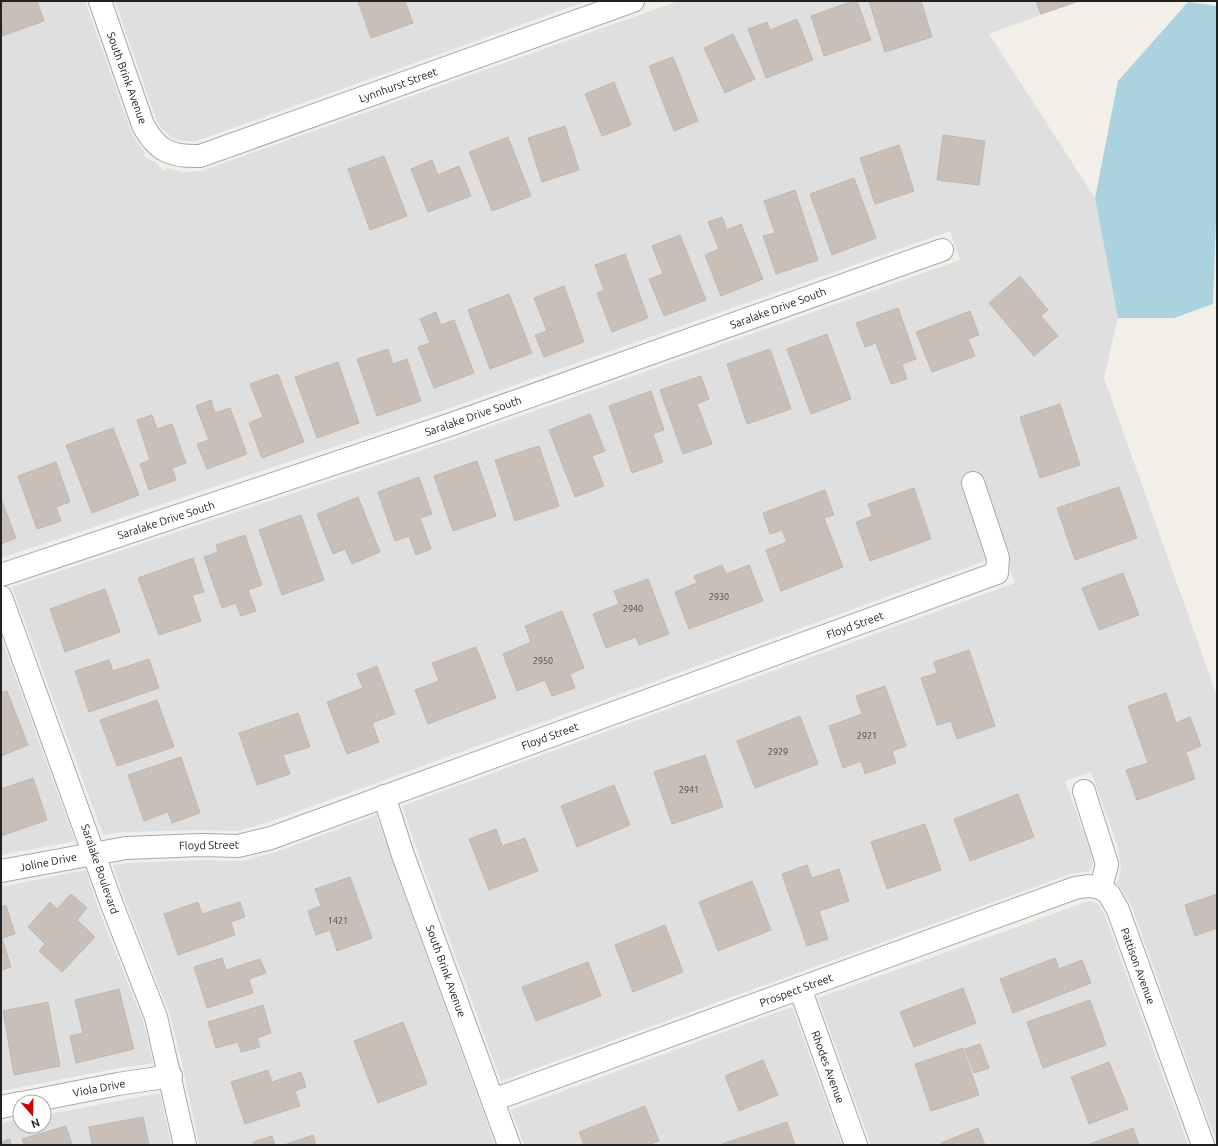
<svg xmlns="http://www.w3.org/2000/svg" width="1218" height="1146" viewBox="0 0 1218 1146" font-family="Ubuntu,sans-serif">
<rect width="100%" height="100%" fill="#f2efe9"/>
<g fill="#e0dfdf">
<path d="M1 1H85L130 129 138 144 145 153 144 156 155 162 164 171 167 168 184 172 201 171 679 1H1078L989 34 1095 198 1118 318 1104 378 1217 696V1144L1131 905 1117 883 1121 869 1117 844 1091 772 1065 781 1090 850 1093 863 1090 871 1070 874 501 1081 417 850 402 806 1015 583 1004 554 266 823 236 831 200 830 125 832 103 835 12 587 455 439 960 260 950 231 444 410 1 558Z"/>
<path d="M115 1H587L197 141H183L174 139 161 128 156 119Z"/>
<path d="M1 637 75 841 1 855Z"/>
<path d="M376 815 495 1145H199L181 1059 169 1012 124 898 113 865 128 863 202 860 242 861 276 852Z"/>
<path d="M86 870 98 908 143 1021 153 1063 114 1069 1 1091V887Z"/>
<path d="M1089 901 1099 904 1105 916 1188 1145H871L818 998Z"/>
<path d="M792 1007 842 1145H524L511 1110Z"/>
<path d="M160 1093 171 1145H1V1123L20 1119V1126H44V1115Z"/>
</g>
<path fill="#aad3df" d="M1188 2 1217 6V193L1213 304 1174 318H1118L1095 198 1118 81Z"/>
<g fill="#c7bfb8" stroke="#c4b6ab">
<path d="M1 1H37L44 21 2 36Z"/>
<path d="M358 1H405L413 23 371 38Z"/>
<path d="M853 1H857L871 40 824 56 811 16Z"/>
<path d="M869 1H921L932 37 885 52Z"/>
<path d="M1036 1H1079L1041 14Z"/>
<path d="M797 19 813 60 766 78 748 29 767 22 770 30Z"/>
<path d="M733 34 755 79 725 93 704 48Z"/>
<path d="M673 57 698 121 674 131 649 66Z"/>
<path d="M614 82 631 125 602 136 585 94Z"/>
<path d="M565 126 579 170 542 182 528 138Z"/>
<path d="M943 135 985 141 979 185 937 180Z"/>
<path d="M508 137 531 196 492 211 469 152Z"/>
<path d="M899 145 914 191 875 204 860 158Z"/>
<path d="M384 156 407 216 370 230 348 169Z"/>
<path d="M432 160 438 175 459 166 471 196 428 212 411 169Z"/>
<path d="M854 178 876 238 832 255 810 194Z"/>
<path d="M795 190 818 260 776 274 763 236 775 233 764 201Z"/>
<path d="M722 217 727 230 741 224 763 279 721 296 705 255 719 249 708 222Z"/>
<path d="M680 235 706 300 664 316 649 279 663 274 652 246Z"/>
<path d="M625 254 648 318 612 332 597 293 604 290 595 265Z"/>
<path d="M1020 276 1048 310 1041 316 1058 336 1034 356 989 303Z"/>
<path d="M564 286 584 342 544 357 535 335 547 331 534 298Z"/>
<path d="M509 294 532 353 490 369 468 310Z"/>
<path d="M898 308 916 359 902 364 907 379 891 384 876 343 865 347 856 323Z"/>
<path d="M970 311 979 335 968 339 975 356 932 372 916 332Z"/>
<path d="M436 312 441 325 454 320 474 373 434 388 418 347 430 343 420 319Z"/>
<path d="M827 334 851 399 811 414 787 349Z"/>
<path d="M388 349 393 364 407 359 421 401 377 416 357 359Z"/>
<path d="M770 349 791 409 747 424 727 364Z"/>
<path d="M338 362 359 423 317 438 295 377Z"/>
<path d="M278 374 304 442 262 458 249 423 263 417 250 384Z"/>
<path d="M701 376 709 399 697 404 712 444 683 454 660 390Z"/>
<path d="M651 391 664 430 653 434 663 462 632 473 609 406Z"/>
<path d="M211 400 215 413 230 408 247 454 207 469 197 444 209 440 196 406Z"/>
<path d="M1060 404 1080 465 1040 478 1020 417Z"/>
<path d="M590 414 605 451 592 456 604 486 575 497 549 430Z"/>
<path d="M152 415 157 429 172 424 186 463 172 468 176 480 149 490 140 464 150 460 137 420Z"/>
<path d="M113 428 139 495 92 513 66 445Z"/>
<path d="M539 446 559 506 515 521 495 460Z"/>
<path d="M477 461 496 516 453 531 434 476Z"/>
<path d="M56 462 70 502 56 507 61 521 37 529 18 476Z"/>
<path d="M419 477 432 514 420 518 431 549 416 555 409 536 395 541 378 492Z"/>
<path d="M1119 487 1137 538 1075 560 1057 508Z"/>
<path d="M914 488 931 539 870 561 856 522 872 516 868 504Z"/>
<path d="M825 490 834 515 824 518 843 567 781 591 766 550 787 542 782 530 770 534 763 513Z"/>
<path d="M358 497 380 552 352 564 345 549 333 554 317 514Z"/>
<path d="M1 499 16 538 1 544Z"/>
<path d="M301 515 324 580 282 595 259 530Z"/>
<path d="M245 535 262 585 248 590 256 611 241 616 236 603 222 608 204 557 218 552 216 545Z"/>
<path d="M193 558 204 592 192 595 201 621 159 635 138 578Z"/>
<path d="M722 565 726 574 749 565 763 601 689 629 675 592 697 583 694 576Z"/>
<path d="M1123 573 1139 615 1099 630 1082 588Z"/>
<path d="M648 579 669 634 639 645 636 637 606 648 593 614 619 604 614 591Z"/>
<path d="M105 589 120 632 65 652 50 609Z"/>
<path d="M562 611 584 668 570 674 575 688 552 696 545 680 517 691 503 654 531 642 525 626Z"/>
<path d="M476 647 496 698 428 724 415 690 439 681 432 663Z"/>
<path d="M969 650 995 726 957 739 951 721 937 725 921 678 937 673 934 662Z"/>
<path d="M149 659 159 688 89 712 75 671 109 660 113 671Z"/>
<path d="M377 666 395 714 372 723 379 742 347 754 327 702 363 688 357 674Z"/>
<path d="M885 686 906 746 892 751 896 763 865 774 861 761 843 768 829 726 862 714 856 696Z"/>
<path d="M7 691 28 745 1 756V693Z"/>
<path d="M1166 693 1176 723 1190 717 1201 746 1186 752 1195 779 1137 800 1126 770 1148 763 1128 706Z"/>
<path d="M157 700 174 747 117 766 100 720Z"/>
<path d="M298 713 310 747 283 755 290 774 257 785 239 733Z"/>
<path d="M800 716 818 764 755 788 737 741Z"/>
<path d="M705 755 723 807 672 824 654 772Z"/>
<path d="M181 757 200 813 172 823 168 812 144 821 128 775Z"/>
<path d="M33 778 47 820 1 836V789Z"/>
<path d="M614 785 630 825 577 847 561 806Z"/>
<path d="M1018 794 1034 837 970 861 954 819Z"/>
<path d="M925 824 941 870 887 889 871 842Z"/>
<path d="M496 829 502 846 525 838 538 871 489 890 469 839Z"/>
<path d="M807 865 812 878 839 869 849 901 819 911 828 939 807 946 782 874Z"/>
<path d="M350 877 372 938 337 951 330 930 316 935 308 911 321 906 315 889Z"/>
<path d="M752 881 771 930 718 951 699 902Z"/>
<path d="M71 894 87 908 77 920 95 937 62 972 39 951 45 944 28 927 50 902 57 909Z"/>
<path d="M1217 894V928L1195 936 1185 905Z"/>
<path d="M198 902 202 914 240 902 245 917 231 922 235 935 178 955 164 914Z"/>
<path d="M6 905 15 934 2 938 11 967 1 970V907Z"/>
<path d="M665 925 683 972 633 992 615 945Z"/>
<path d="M222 958 226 970 260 959 266 973 249 979 253 993 207 1008 194 967Z"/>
<path d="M1055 958 1059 969 1082 960 1091 983 1013 1013 1000 979Z"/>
<path d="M588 962 601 996 536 1021 522 987Z"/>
<path d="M963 988 976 1023 914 1047 900 1012Z"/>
<path d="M119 989 134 1049 76 1063 70 1036 83 1033 75 1000Z"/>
<path d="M1090 1000 1106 1045 1043 1068 1027 1022Z"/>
<path d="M48 1002 60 1066 14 1075 3 1011Z"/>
<path d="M263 1005 271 1033 257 1038 260 1047 241 1052 238 1042 216 1048 208 1022Z"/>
<path d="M403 1022 427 1084 378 1103 354 1041Z"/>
<path d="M980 1044 989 1068 974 1073 965 1049Z"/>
<path d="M963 1048 979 1095 931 1111 915 1064Z"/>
<path d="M763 1060 778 1095 739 1111 725 1076Z"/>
<path d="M1109 1062 1128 1109 1089 1124 1071 1077Z"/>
<path d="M268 1070 272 1082 301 1072 306 1087 295 1091 300 1106 245 1124 231 1082Z"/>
<path d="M645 1106 659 1141 647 1145H584L579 1132Z"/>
<path d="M143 1117 149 1145H92L89 1127Z"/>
<path d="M787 1122 795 1145H719Z"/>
<path d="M66 1126 72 1145H24L22 1139Z"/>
<path d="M978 1128 985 1145H942L941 1143Z"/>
<path d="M1133 1128 1139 1145H1087Z"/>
<path d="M313 1135 316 1145H284Z"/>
<path d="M272 1136 275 1145H254L253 1142Z"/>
<path d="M10 1139 11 1145H1V1142Z"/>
</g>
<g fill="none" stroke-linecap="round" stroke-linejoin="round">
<g stroke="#a9a9a9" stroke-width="24">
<g id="minor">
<path d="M100 1 143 125C157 151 171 157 200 156L633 1"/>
<path d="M1 575 449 425 942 250"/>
<path d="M1 597 111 902 156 1017 185 1145"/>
<path d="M1084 791 1107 864 1101 888 1109 894 1118 910 1203 1145"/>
<path d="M384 796 403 855 509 1145"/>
<path d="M1 871 126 848 201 845 238 846 271 838 997 573 998 558 973 483"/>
<path d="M800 988 856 1145"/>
<path d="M493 1100 1075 888 1088 886 1101 888"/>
<path d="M27 1102 118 1084 171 1076"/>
<path d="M1 1107 20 1103"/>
</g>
</g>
<use href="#minor" stroke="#fff" stroke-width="22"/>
</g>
<g text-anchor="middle" stroke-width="3.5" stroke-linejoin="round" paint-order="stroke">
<g font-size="9" fill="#4b4948">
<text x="719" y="600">2930</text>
<text x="633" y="612">2940</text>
<text x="543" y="664">2950</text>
<text x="867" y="739">2921</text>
<text x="778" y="755">2929</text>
<text x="689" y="793">2941</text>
<text x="338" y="924">1421</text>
</g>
<g font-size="11" fill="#222" stroke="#fff">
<text transform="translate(127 78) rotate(70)" y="4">South Brink Avenue</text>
<text transform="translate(398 85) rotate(-20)" y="4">Lynnhurst Street</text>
<text transform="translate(778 308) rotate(-20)" y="4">Saralake Drive South</text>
<text transform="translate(473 416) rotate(-19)" y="4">Saralake Drive South</text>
<text transform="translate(166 520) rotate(-18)" y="4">Saralake Drive South</text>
<text transform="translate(855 625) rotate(-20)" y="4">Floyd Street</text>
<text transform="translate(550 736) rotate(-20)" y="4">Floyd Street</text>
<text transform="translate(209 845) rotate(-1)" y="4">Floyd Street</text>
<text transform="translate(48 862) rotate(-11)" y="4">Joline Drive</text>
<text transform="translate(100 869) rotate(71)" y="4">Saralake Boulevard</text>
<text transform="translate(1138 966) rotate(70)" y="4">Pattison Avenue</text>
<text transform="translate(446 971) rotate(70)" y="4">South Brink Avenue</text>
<text transform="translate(796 990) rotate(-20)" y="4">Prospect Street</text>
<text transform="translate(828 1067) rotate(70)" y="4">Rhodes Avenue</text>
<text transform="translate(99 1088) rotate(-11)" y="4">Viola Drive</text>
</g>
</g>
<rect width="1218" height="1146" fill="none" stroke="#222222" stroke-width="4"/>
<g transform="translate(32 1114) rotate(160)"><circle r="19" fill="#ffffff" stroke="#a7a7a7"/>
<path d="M0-3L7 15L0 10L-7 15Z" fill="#d40000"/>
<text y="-6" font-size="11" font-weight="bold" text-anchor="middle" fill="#222222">N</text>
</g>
</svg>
